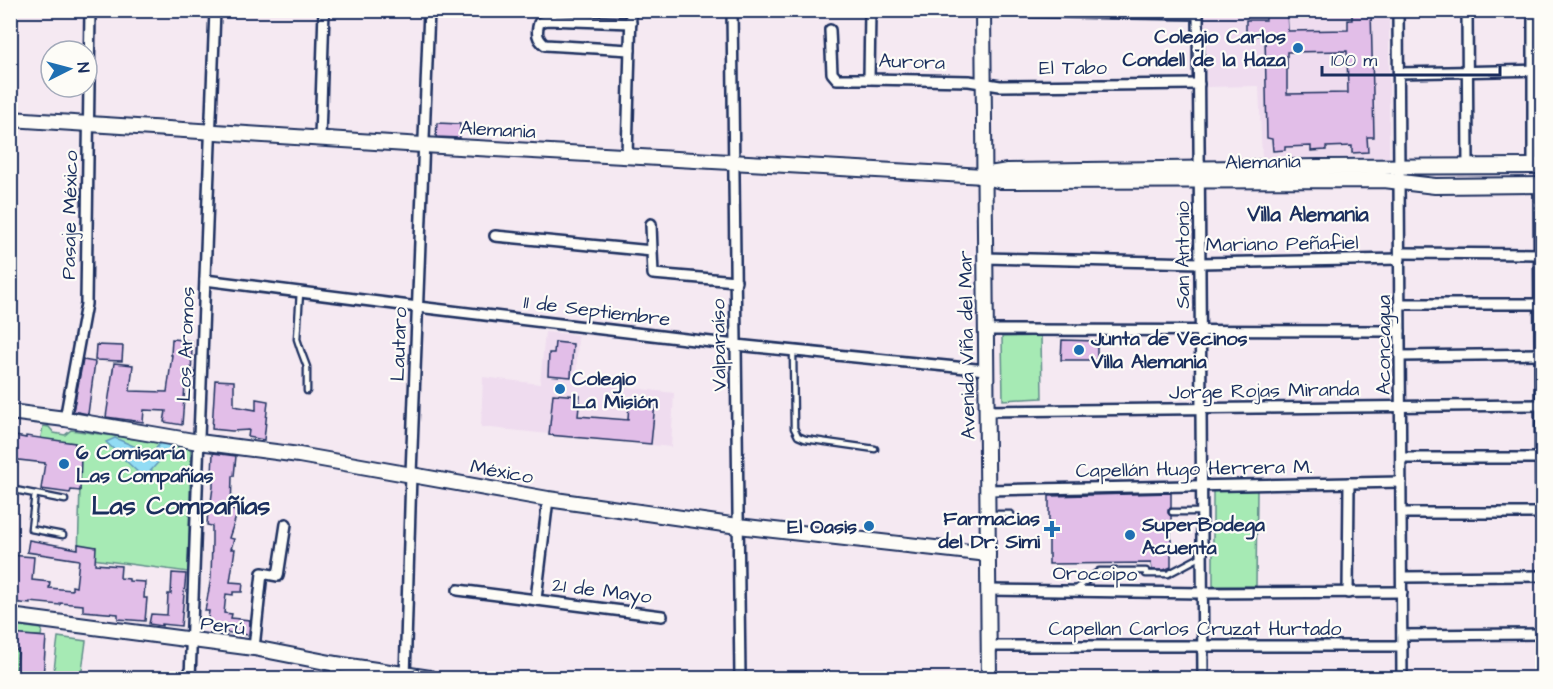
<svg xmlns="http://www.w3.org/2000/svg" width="1553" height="689" viewBox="0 0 1553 689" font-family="'Architects Daughter',sans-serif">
<rect width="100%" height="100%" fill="#f5e9f2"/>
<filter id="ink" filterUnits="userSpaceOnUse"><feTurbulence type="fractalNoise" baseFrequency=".0167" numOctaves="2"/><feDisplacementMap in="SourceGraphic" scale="12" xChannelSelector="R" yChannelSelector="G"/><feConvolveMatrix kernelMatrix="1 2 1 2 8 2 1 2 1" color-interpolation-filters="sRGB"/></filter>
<g filter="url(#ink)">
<g fill="#efdcef">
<path d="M1205 11H1389V157L1262 159 1259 86 1207 87Z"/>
<path d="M545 332 578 335 576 381 674 393 671 447 481 427 483 377 540 384Z"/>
</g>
<g fill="#a6eab4" stroke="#608c89" stroke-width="1.5">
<path d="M1041 336 1042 398 1003 400 1002 337Z"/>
<path d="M43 426 49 427 54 433 65 435 71 430 191 447 188 572 78 557 81 451 74 450 75 443 40 442Z"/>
<path d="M1213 489H1257L1256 586H1213Z"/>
<path d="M13 625 42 629 41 636 19 635 16 678H11V653L14 632 12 630Z"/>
<path d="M58 637 86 641 81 678H53Z"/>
</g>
<path fill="#92dcf4" stroke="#6297b8" stroke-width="1.5" d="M115 438 152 454 160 443 175 444 144 478 106 442Z"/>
<g fill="#e2bee8" stroke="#1b2f5e" stroke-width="1.5" fill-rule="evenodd">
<path d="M1266 10H1287L1288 31 1348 30V20H1352V10H1371L1374 137H1367L1368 152 1352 153V146L1326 147V150L1311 151V146L1285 147V150L1273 151 1272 139 1267 138 1265 35 1246 36V20H1266ZM1347 51 1348 93 1287 94V52Z"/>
<path d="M437 123 460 124V138L436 137Z"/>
<path d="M172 339 192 341 191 386 185 385 182 425 164 422 166 411 144 410 143 422 106 417 114 363 133 365 130 391 167 392 172 355H171Z"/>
<path d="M1062 340 1097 341V360H1061Z"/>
<path d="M555 342 573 344 571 377 548 375 549 353H554Z"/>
<path d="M96 345 123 346 122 361 95 360Z"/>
<path d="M83 360 95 362 88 414 73 411Z"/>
<path d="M215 380 234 381V406L256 410V399L268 401 264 440 248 437 249 430 232 431 212 429Z"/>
<path d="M553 394 580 396 578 416 628 420 629 401 655 404 651 444 549 435Z"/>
<path d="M10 435 26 438V436L75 443V450L81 451 80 491 71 490 70 493 41 489 45 463 10 459Z"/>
<path d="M213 453 236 456 234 476H232L231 510 238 511 229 538 234 539 231 549H235L230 582 243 583 242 592H233V595L226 594 224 613 232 614 231 618 250 620 249 635 216 631 217 627 207 626 209 611H205L211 578 212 541V526L207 525 208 509H210L213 487V474H212Z"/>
<path d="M1171 493V508L1168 509V513L1171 516V567L1164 570H1152L1151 563 1049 564V496Z"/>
<path d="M29 540 78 549V544L96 547 95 564 121 566 120 578 129 579V581L145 582 144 598H147L145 621 118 619V614L83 611V605L60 603V605L30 602V604L12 602V597H10V555L34 557 32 580 50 582 49 588 72 590V586L76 587 79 560 27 552Z"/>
<path d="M172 573 186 574 181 626 162 624V626L149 624 151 614 167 615 168 594H171Z"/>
<path d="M10 634 46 637 43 678H16L18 650H10Z"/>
</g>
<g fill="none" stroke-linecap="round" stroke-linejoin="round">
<g stroke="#1b2f5e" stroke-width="9">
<g id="lane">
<path d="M300 292 297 339 301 351 307 367V391"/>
<path d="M793 351 794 428 798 436 805 439 875 449"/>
<path d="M10 489 65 500"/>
<path d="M35 494 31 529 63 535"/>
<path d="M1172 512H1202"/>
<path d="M990 514H1011"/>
<path d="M1075 590 1099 571H1146V574H1168L1202 556"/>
</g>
</g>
<g stroke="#1b2f5e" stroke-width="14">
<g id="street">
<path d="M732 10 740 678"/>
<path d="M870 10 869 79 969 81 1000 86 1199 84"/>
<path d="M1198 10 1203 678"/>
<path d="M1398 10 1402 678"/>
<path d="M1467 10 1468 167"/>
<path d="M1533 10V166"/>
<path d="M983 11 1198 14"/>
<path d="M830 30 832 73 837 79H869"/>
<path d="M630 50 545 45C537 39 536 33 539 23L546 20 631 23"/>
<path d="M1399 73 1542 70"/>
<path d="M320 138 324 10"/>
<path d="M627 155 631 10"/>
<path d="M1539 185 1541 513"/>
<path d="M651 224 652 251"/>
<path d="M495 236 652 251 653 274 736 281"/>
<path d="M1400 253 1542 254"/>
<path d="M985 258 1200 263 1400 259"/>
<path d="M205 280 418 307 736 345 986 370"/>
<path d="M1400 304H1542"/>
<path d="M985 330 1400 331"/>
<path d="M1401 356 1542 354"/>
<path d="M986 411 1542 405"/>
<path d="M65 419 86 304 90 10"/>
<path d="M1401 458H1542"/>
<path d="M987 490 1401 482"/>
<path d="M1402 513H1542"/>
<path d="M1402 577 1542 576"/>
<path d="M458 590 662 616"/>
<path d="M988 590 1202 593 1402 592"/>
<path d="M1348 593 1349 483"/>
<path d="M536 599 548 499"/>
<path d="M1402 635 1542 634"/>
<path d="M989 646H1402"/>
<path d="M254 648 262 573 278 576 286 524"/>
<path d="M190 678 215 10"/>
<path d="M335 678 336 664"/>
<path d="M405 678 411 474 429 10"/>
</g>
</g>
<g stroke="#1b2f5e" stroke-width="18">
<g id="secondary">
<path d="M983 10 989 678"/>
<path d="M10 119 423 145 984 176 1001 181 1384 180 1435 186 1542 185"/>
<path d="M989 174 1008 171 1320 167 1542 166"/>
<path d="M10 412 65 419 199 442 299 455 548 499 738 526 988 554"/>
<path d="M10 616 254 648 336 664 430 678"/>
</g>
</g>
<use href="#lane" stroke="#fdfcf7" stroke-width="4.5"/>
<use href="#street" stroke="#fdfcf7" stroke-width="9"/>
<use href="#secondary" stroke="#fdfcf7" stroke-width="14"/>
</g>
</g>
<g fill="#1f6fb2" stroke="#fdfcf7" stroke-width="2">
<circle cx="1298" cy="48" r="6"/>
<circle cx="1079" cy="350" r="6"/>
<circle cx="560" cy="389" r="6"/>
<circle cx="64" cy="464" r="6"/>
<circle cx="869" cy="526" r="6"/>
<path d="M1049 520h6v6h6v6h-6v6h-6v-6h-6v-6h6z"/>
<circle cx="1130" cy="535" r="6"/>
</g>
<g text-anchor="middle" stroke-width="4.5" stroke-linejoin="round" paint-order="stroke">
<g font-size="20" font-weight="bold" fill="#1b2f5e" stroke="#fdfcf7" text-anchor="start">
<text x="1286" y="43" text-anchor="end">Colegio Carlos<tspan x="1286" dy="23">Condell de la Haza</tspan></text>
<text x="1091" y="345">Junta de Vecinos<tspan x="1091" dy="23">Villa Alemania</tspan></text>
<text x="572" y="385">Colegio<tspan x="572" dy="23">La Misión</tspan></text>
<text x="76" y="459">6 Comisaría<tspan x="76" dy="23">Las Compañías</tspan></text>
<text x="1040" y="525" text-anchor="end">Farmacias<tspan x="1040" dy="23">del Dr. Simi</tspan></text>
<text x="1142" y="531">SuperBodega<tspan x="1142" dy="23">Acuenta</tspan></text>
<text x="857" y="533" text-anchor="end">El Oasis</text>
</g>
<g font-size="20" fill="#1b2f5e" stroke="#fdfcf7">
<text transform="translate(912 61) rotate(2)" y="7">Aurora</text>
<text x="1073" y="74">El Tabo</text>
<text transform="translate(498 129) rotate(3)" y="7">Alemania</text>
<text transform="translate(1263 161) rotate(-1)" y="7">Alemania</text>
<text transform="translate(69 215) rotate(-89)" y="7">Pasaje México</text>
<text transform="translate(1282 243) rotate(-1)" y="7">Mariano Peñafiel</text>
<text transform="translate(1182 255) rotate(-90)" y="7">San Antonio</text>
<text transform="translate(597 310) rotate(7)" y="7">11 de Septiembre</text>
<text transform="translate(185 344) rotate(-88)" y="7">Los Aromos</text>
<text transform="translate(398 344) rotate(-88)" y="7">Lautaro</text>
<text transform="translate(718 345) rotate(-91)" y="7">Valparaíso</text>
<text transform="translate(966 345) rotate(-91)" y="7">Avenida Viña del Mar</text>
<text transform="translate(1383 345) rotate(-90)" y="7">Aconcagua</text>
<text transform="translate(1264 390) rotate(-1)" y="7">Jorge Rojas Miranda</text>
<text transform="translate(1194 468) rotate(-1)" y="7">Capellán Hugo Herrera M.</text>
<text transform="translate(502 471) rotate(10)" y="7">México</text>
<text transform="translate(1095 573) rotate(1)" y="7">Orocoipo</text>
<text transform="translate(602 590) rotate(7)" y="7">21 de Mayo</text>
<text transform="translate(223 625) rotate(7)" y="7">Perú</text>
<text x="1195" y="635">Capellan Carlos Cruzat Hurtado</text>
</g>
<g font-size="21" font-weight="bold" fill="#1b2f5e" stroke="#fdfcf7">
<text x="1308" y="221">Villa Alemania</text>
</g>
<g font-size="26" font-weight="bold" fill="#1b2f5e" stroke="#fdfcf7">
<text x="181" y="514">Las Compañías</text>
</g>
</g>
<rect width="1553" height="689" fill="none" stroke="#fdfcf7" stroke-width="36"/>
<rect x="18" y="18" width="1517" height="653" fill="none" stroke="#1b2f5e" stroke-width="2" filter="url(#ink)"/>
<g transform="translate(69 69) rotate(84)"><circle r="28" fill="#fdfcf7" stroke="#a3aaba" stroke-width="1.5"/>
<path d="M0-4.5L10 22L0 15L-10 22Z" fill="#1f6fb2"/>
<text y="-9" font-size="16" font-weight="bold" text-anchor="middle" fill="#1b2f5e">N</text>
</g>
<path d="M1322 66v9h178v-9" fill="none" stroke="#1b2f5e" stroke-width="3"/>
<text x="1331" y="66" font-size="18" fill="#1b2f5e" stroke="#fdfcf7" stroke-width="4.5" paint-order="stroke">100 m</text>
</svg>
